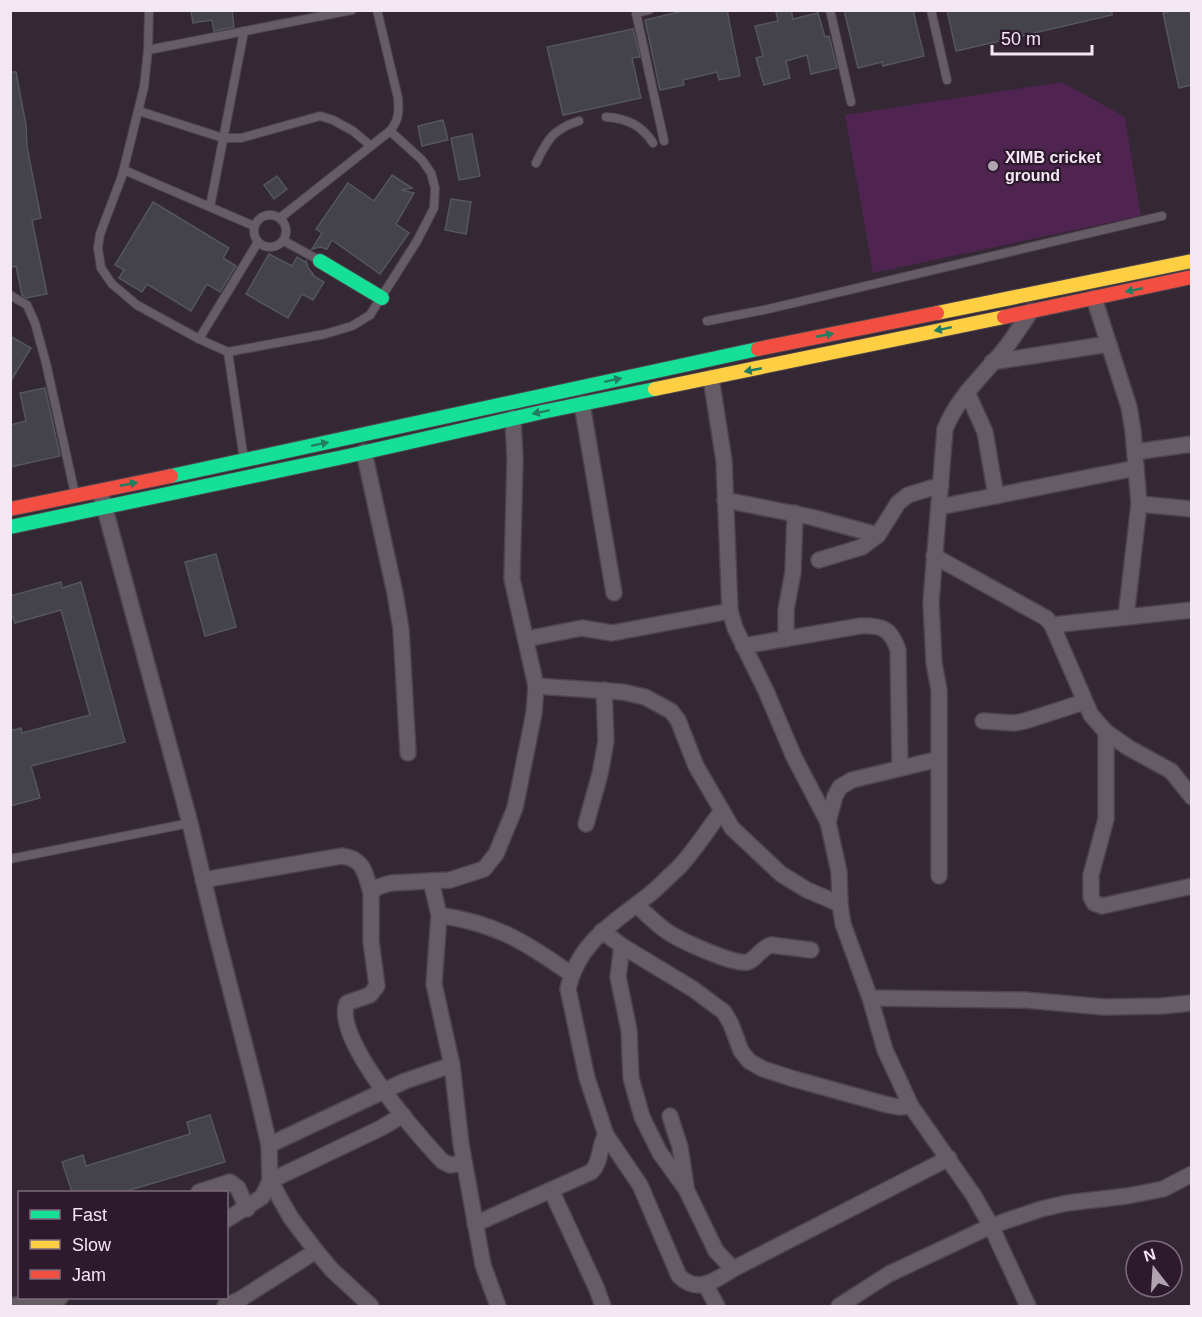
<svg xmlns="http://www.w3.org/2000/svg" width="1202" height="1317" viewBox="0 0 1202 1317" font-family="Arial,sans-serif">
<rect width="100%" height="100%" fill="#332833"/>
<path fill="#4f2450" d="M1062 82 1125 117 1141 216 873 273 845 115Z"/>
<g fill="#434349" stroke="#54575c" stroke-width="1.5">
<path d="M191 10H232L234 27 214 31 212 20 193 23Z"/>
<path d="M687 10H727L740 76 719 80 717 72 683 80 684 85 660 90 645 20Z"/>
<path d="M782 10H791L793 19 818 13 825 37 829 36 837 68 811 74 807 55 786 61 790 78 764 85 756 58 763 56 755 26 778 21 776 12Z"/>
<path d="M844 10H913L924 56 883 66 882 62 858 68Z"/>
<path d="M947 10H1112V15L956 51Z"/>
<path d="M1176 10H1191V85L1179 88 1163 13Z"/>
<path d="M633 29 640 57 632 58 641 98 563 115 547 47Z"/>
<path d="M10 72H16L26 125 27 147 41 218 32 220 47 294 26 298 22 295 16 266 10 268Z"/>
<path d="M443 120 448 140 422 146 418 126Z"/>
<path d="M472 134 480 176 459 180 451 138Z"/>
<path d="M392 175 412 188 401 190 414 193 396 224 409 233 380 274 332 240 327 249 320 247 312 249 322 233 316 229 348 183 374 201Z"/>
<path d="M277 176 287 189 274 199 264 185Z"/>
<path d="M451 199 471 202 466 234 445 230Z"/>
<path d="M153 202 229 248 223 258 236 266 220 292 207 284 191 311 147 284 142 292 119 278 124 270 115 265Z"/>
<path d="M269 254 292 266 297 257 305 262 306 261 308 268 313 274 312 275 324 282 313 300 302 294 288 318 246 294Z"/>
<path d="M10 336 31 348 10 382Z"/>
<path d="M45 388 60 456 10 467V425L26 421 20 393Z"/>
<path d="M216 554 236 627 205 636 185 562Z"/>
<path d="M61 582 62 588 81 582 125 742 31 766 40 798 10 806V731L21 728 22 733 90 715 61 610 15 623 13 617 10 618V596Z"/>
<path d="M210 1115 225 1162 123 1192H72L62 1162 83 1155 86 1166 190 1134 187 1122Z"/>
</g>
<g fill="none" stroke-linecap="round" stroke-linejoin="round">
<g stroke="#4d444d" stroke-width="10">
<g id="lane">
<path d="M149 10 148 50 144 87 122 176 100 234 98 248 101 268 112 284 137 305 199 339 228 352 325 334 352 326 370 315 417 241 434 208 435 188 431 173 422 160 390 131"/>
<path d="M649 10 636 13 664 141"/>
<path d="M830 10 851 102"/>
<path d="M931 10 947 80"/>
<path d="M148 50 352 10"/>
<path d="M139 111 223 138H241L320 116 333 120 353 131 371 146"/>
<path d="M606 117C626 118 642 125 653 143"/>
<path d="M536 163C547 140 553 129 579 121"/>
<path d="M124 170 254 226"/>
<path d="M210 207 244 31"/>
<circle cx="270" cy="231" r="16"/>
<path d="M280 218 390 131C399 120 399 112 398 98L377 10"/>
<path d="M284 241 317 259"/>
<path d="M10 295 27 305 35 323 46 363 75 494"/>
<path d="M707 321 764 310 1162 216"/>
<path d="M199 339 258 242"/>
<path d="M228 352 244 460"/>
<path d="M10 859 190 823"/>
</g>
</g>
<g stroke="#4d444d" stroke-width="18">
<g id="street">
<path d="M1094 298 1129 407 1133 431 1139 504 1126 617"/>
<path d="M992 362 1109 344"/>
<path d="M711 378 724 461 730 611 735 628 766 691 794 757 828 822"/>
<path d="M967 392 985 432 996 496"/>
<path d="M582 404 614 593"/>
<path d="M364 452 395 593 401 629 408 753"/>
<path d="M1135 452 1192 444"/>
<path d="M102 498 190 823 214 925 258 1097 269 1145 270 1181 291 1218 316 1251 332 1270 371 1306"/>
<path d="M725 500 811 517 878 535"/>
<path d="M1139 504 1192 509"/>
<path d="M939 507 1136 468"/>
<path d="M934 556 1046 618 1052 625 1091 715 1106 732 1129 748 1171 771 1192 797"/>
<path d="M819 560 862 547 878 535 898 503 908 495 941 485"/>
<path d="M1052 625 1192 610"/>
<path d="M526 639 582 628 612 633 730 611"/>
<path d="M786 639V610L793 572 795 513"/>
<path d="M743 646 860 626C881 625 891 628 898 650L900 768"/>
<path d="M536 686 623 692 645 697 671 711 678 720 696 766 732 828 781 874 807 890 840 904"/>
<path d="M983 721 1014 723 1025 721 1084 702"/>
<path d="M1106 732V819L1091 875V897L1094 903 1102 906 1192 886"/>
<path d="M939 759 852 780 840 787 835 796 828 822 839 872 840 904 843 924 870 998 885 1050 911 1106 974 1196 991 1226 1028 1306"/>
<path d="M722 811C707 830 694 852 677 869 668 877 659 887 650 894 615 922 578 942 568 989L587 1078 606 1135 640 1185 679 1276C697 1294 715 1281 733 1269L949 1158"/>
<path d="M586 824 600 774 606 741 604 690"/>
<path d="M939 876V690L934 663 931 602 945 429C958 396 986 373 1007 346 1015 335 1023 323 1031 311"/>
<path d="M203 880 342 856C365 859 365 874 371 893"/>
<path d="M431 881 439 915 434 984 452 1065 461 1144 483 1265 498 1306"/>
<path d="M636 905C646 913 655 923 665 930 677 939 735 966 748 962 757 958 761 948 771 945L811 950"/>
<path d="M439 915C497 924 524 941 571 974"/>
<path d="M602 931 622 946 693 989 724 1012 731 1024 741 1051 749 1061 763 1069 794 1079 888 1105 899 1107 911 1106"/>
<path d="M622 946 618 977 629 1030 631 1078 642 1117 660 1153 686 1189 716 1251 733 1269"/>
<path d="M870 998 1025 1000 1104 1007 1162 1006 1192 1003"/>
<path d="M670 1116 680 1147 686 1186"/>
<path d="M269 1145 405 1081 452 1065"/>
<path d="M464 1163 450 1165 442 1161C418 1135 332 1038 347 1003L370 995 377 986 371 941V893L378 887 391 883 450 880 484 869 496 854 515 808 534 713 536 686 512 579 515 460 513 418"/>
<path d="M551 1190 596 1287 603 1306"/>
<path d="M199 1192 230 1182 238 1188 247 1209"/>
<path d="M226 1220 262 1197 270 1181 381 1128 403 1115"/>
<path d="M475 1224 591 1172C602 1162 598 1147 606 1135"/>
<path d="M705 1284 717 1306"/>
<path d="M10 1306 52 1301 60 1298"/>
<path d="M225 1306 239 1300 316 1251"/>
<path d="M839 1306 889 1274 991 1226 1041 1209 1067 1203 1127 1196 1163 1189 1192 1174"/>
</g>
</g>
<g stroke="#4d444d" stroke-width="16">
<g id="fast">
<path d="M320 261 382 298"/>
<path d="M171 476 758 349"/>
<path d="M10 527 348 456 542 412 655 389"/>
</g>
</g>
<g stroke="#4d444d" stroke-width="16">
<g id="slow">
<path d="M937 313 1192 261"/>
<path d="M655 389 1004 317"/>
</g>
</g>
<g stroke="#4d444d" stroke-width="16">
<g id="jam">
<path d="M1004 317 1192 277"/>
<path d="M758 349 937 313"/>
<path d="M10 509 171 476"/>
</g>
</g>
<use href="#lane" stroke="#665c66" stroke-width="8"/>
<use href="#street" stroke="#665c66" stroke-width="15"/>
<use href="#fast" stroke="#16e098" stroke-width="14"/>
<use href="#slow" stroke="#ffcf43" stroke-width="14"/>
<use href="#jam" stroke="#f24e42" stroke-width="14"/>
</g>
<defs><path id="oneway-solid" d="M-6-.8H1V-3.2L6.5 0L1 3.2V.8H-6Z" transform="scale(1.5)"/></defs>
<g fill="#227d62">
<use href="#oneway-solid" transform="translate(1134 290) rotate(168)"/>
<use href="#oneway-solid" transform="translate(943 329) rotate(168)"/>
<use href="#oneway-solid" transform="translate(825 335) rotate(-11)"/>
<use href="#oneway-solid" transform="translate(753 370) rotate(169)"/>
<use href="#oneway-solid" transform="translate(613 380) rotate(-12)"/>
<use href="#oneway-solid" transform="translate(541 412) rotate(168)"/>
<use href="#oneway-solid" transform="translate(320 444) rotate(-12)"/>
<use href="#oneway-solid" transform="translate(129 484) rotate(-11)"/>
</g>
<circle fill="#b0a4b0" stroke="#2d1a2d" stroke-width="2" cx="993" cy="166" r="6"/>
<g text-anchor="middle" stroke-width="4.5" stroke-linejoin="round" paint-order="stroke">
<g font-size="16" font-weight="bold" fill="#f4e7f4" stroke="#2d1a2d" text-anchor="start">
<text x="1005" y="163">XIMB cricket<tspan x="1005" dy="18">ground</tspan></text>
</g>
</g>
<rect width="1202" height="1317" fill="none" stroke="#f4e7f4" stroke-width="24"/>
<rect x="18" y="1191" width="210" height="108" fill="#2d1a2d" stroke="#7d6c7d" stroke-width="1.5"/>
<rect x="30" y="1210" width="30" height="9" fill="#16e098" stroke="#7d6c7d" stroke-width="1.5"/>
<text x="72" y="1221" font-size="18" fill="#f4e7f4">Fast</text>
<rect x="30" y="1240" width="30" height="9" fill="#ffcf43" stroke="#7d6c7d" stroke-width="1.5"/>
<text x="72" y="1251" font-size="18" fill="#f4e7f4">Slow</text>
<rect x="30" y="1270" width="30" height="9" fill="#f24e42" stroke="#7d6c7d" stroke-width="1.5"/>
<text x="72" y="1281" font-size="18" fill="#f4e7f4">Jam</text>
<g transform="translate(1154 1269) rotate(343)"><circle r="28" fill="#2d1a2d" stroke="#7d6c7d" stroke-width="1.5"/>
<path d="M0-4.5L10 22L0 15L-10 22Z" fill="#b0a4b0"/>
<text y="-9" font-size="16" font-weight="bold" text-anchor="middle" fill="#f4e7f4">N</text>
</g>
<path d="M992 45v9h100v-9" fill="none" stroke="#f4e7f4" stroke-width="3"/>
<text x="1001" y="45" font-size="18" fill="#f4e7f4" stroke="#2d1a2d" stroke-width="4.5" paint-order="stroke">50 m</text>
</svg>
